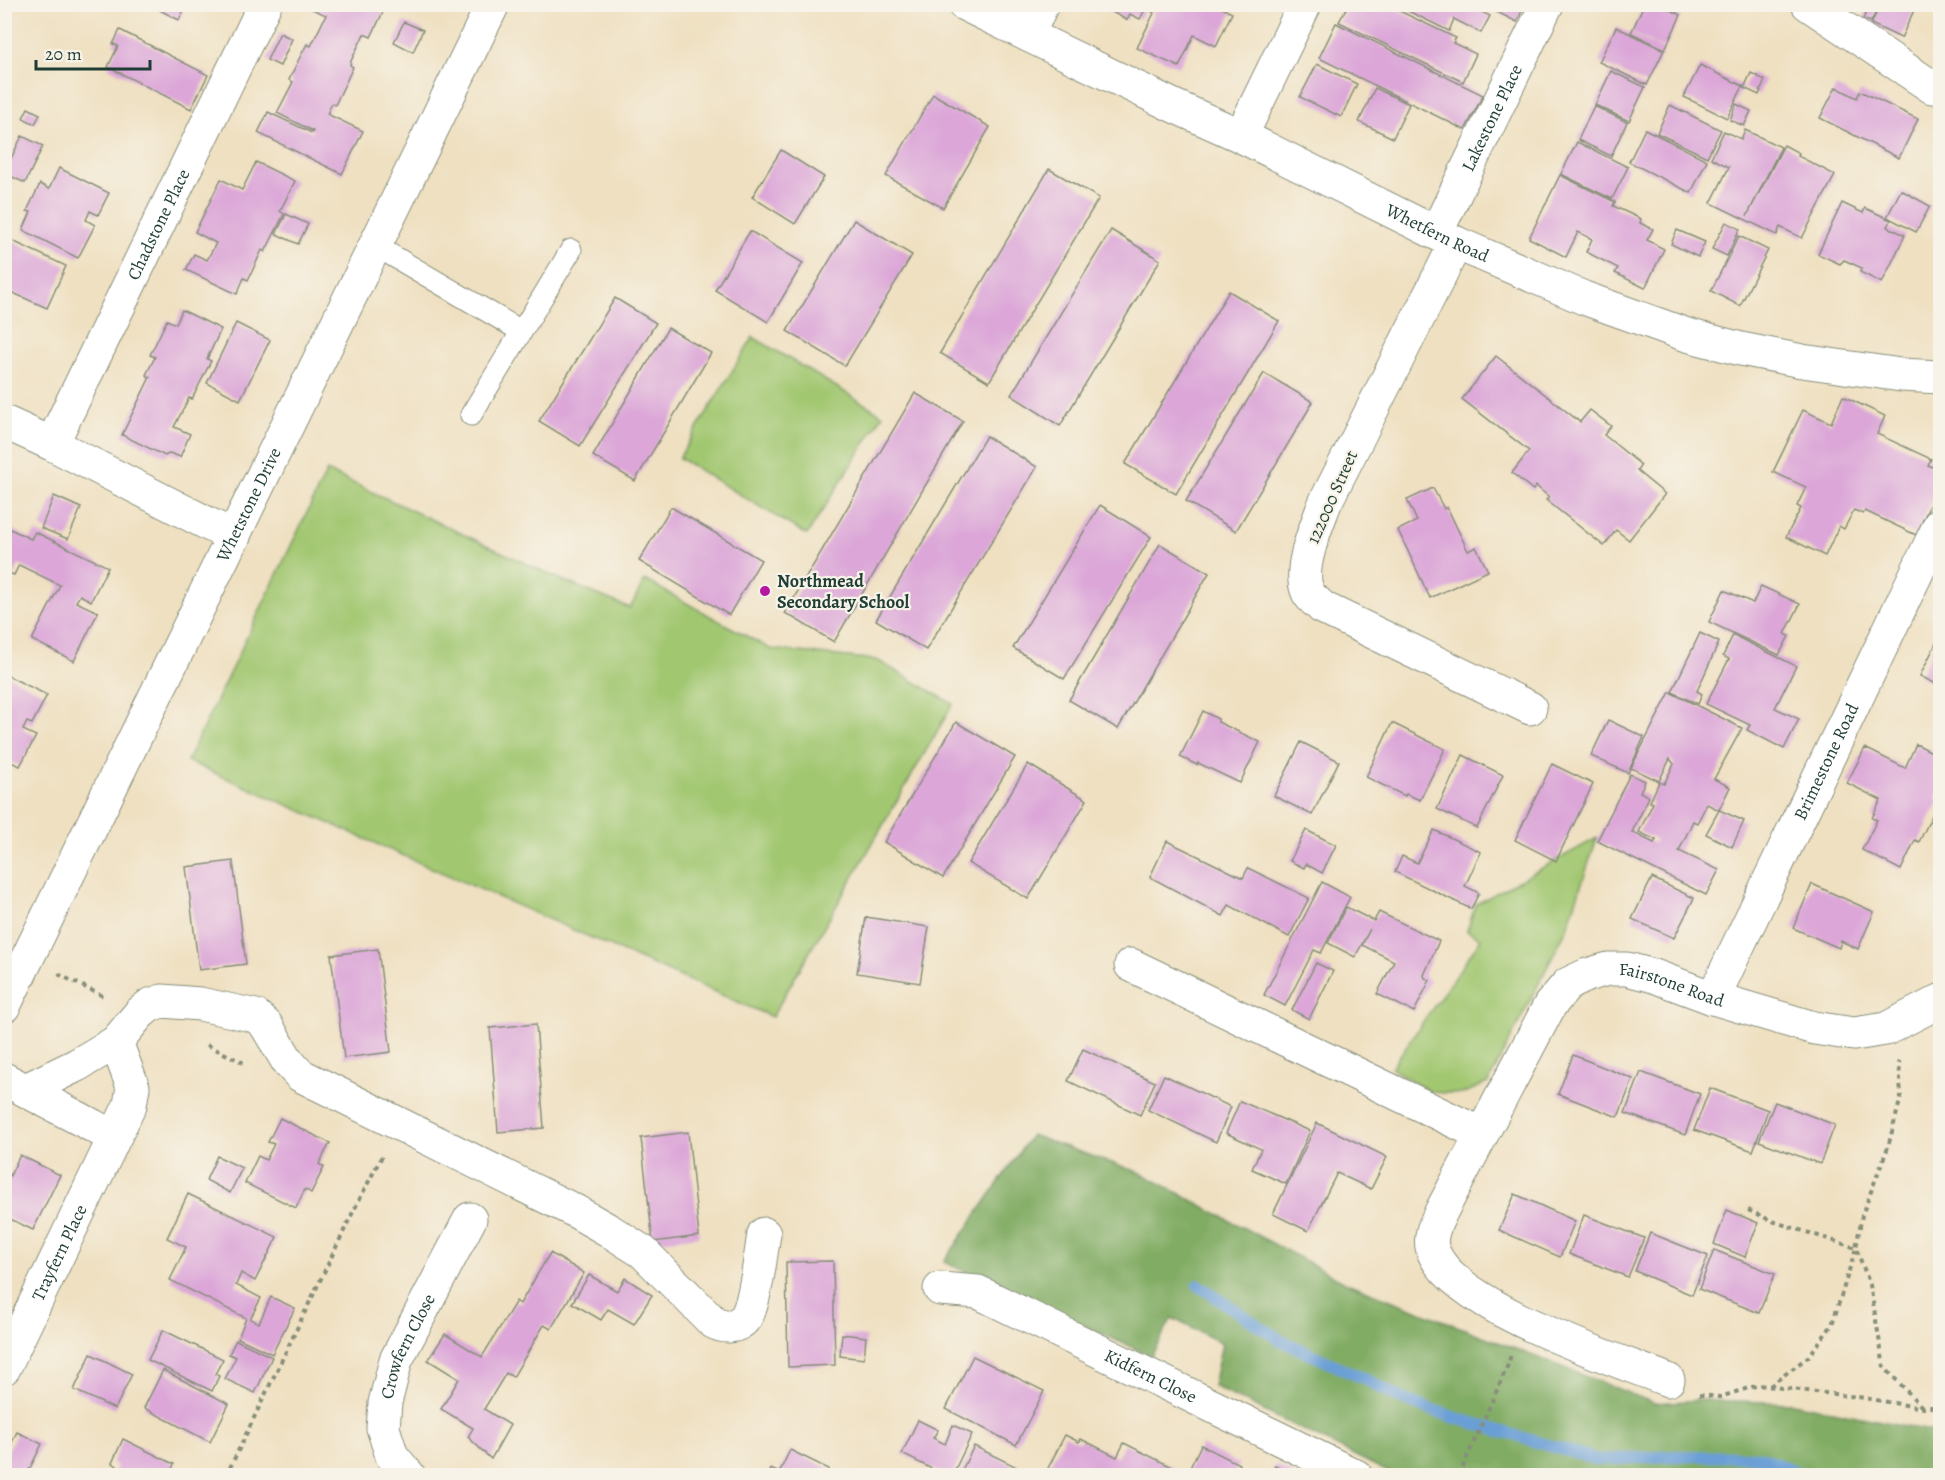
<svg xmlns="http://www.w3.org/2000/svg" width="1945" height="1480" viewBox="0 0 1945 1480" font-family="Alegreya,serif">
<rect width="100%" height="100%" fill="#f7f3e8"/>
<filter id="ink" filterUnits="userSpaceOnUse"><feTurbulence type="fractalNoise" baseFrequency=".0167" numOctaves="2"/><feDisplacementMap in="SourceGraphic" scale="12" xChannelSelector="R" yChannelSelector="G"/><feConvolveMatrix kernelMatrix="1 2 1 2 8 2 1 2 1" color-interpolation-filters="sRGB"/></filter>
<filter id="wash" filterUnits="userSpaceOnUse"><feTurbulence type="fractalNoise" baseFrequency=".008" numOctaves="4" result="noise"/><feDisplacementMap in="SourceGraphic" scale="24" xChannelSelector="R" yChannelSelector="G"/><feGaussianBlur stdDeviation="1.35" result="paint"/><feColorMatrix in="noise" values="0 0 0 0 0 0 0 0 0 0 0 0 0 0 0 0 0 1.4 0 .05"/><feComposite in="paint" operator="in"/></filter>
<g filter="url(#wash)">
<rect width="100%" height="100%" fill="#efe0c1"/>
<g fill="#a2c771" stroke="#608252" stroke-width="1.5">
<path d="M753 337 883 415 807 535 679 458Z"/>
<path d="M327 471 564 581 630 608 645 580 770 649 877 660 953 704 772 1017 187 761Z"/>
<path d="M1597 838 1567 928 1488 1083 1462 1094 1430 1092 1391 1068 1481 939 1467 931 1476 904Z"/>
</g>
<path fill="#81ac63" stroke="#50744c" stroke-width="1.5" d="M1031 1135 1141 1173 1347 1283 1654 1403 1704 1400 1793 1403 1940 1433V1475H1394L1213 1386 1222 1343 1172 1318 1151 1356 944 1262Z"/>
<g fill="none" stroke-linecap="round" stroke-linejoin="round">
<path stroke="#6a9fd6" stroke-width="12" d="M1198 1285 1280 1340 1365 1379 1406 1401 1459 1419 1598 1460 1675 1456 1760 1457 1807 1476"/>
</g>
<g id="blocks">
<g fill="#dca7d8">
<path d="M148 4H187L179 20Z"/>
<path d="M301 4H373L384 10 371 37 364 34 351 61 350 65 353 67 335 105 332 103 327 114 363 131 342 174 258 133 268 112 312 133 313 131 277 113 293 82 289 80 298 61 307 44 311 46 326 15Z"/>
<path d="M1106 4H1148L1140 19 1130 14 1127 20 1104 8Z"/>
<path d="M1154 4H1214L1232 13 1216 46 1194 35 1179 67 1137 48 1154 13 1151 11Z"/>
<path d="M1403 4H1466L1490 16 1481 33 1454 19 1449 31 1402 8Z"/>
<path d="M1481 4H1525L1517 22Z"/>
<path d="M1644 4H1658L1681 15 1665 49 1631 33Z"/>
<path d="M1870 4H1880L1871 22 1863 19Z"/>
<path d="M1881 4H1917L1901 38 1871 24Z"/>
<path d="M1348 5H1387L1456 38 1453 43 1476 54 1463 82 1339 22Z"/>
<path d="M404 22 423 30 413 52 394 42Z"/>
<path d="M1336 23 1483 95 1465 130 1319 58Z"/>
<path d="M1616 27 1664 50 1647 85 1599 62Z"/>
<path d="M120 30 208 75 191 109 108 67 118 46 113 44Z"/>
<path d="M280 33 292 39 280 66 267 60Z"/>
<path d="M1317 64 1357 84 1341 117 1300 97Z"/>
<path d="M1700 65 1743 86 1727 118 1684 97Z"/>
<path d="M1611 71 1645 87 1629 121 1595 105Z"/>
<path d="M1751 73 1765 80 1759 95 1744 88Z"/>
<path d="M1836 87 1857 98 1860 91 1918 119 1899 158 1820 118Z"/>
<path d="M1375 88 1409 104 1393 138 1359 122Z"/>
<path d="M933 94 990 127 943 208 886 176Z"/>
<path d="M1736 104 1751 111 1744 126 1730 120Z"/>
<path d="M1670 105 1721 130 1707 157 1657 133Z"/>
<path d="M1594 106 1627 122 1611 156 1578 140Z"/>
<path d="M28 108 40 114 35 124 23 118Z"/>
<path d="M1645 129 1707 160 1691 193 1629 162Z"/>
<path d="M1745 130 1781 147 1747 216 1784 145 1799 153 1798 156 1835 175 1802 238 1780 227 1777 235 1711 203 1729 167 1711 158 1724 131 1741 139Z"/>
<path d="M22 136 43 146 25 183 4 173Z"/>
<path d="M1577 142 1628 167 1612 199 1561 174Z"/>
<path d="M781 150 824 177 795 224 752 197Z"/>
<path d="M256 162 295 181 280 211 284 214 265 252 262 250 248 280 244 278 237 294 186 270 194 254 207 260 216 243 195 232 221 179 242 190Z"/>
<path d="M59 168 109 193 98 215 90 211 86 220 95 225 78 258 23 230 31 212 27 211 40 184 49 189Z"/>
<path d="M1049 169 1099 198 989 382 940 353Z"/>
<path d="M1560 175 1615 202 1613 206 1641 219 1640 223 1653 229 1647 240 1664 249 1645 288 1615 273 1618 268 1586 252 1592 239 1578 232 1566 257 1529 238Z"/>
<path d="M1901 190 1930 206 1916 232 1887 217Z"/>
<path d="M1842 203 1863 213 1865 208 1891 220 1888 227 1905 235 1882 283 1860 272 1862 268 1844 260 1840 264 1818 254Z"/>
<path d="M286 214 308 224 298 244 276 234Z"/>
<path d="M854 220 912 255 845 366 787 331Z"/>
<path d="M1726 222 1740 229 1727 256 1712 249Z"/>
<path d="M1111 230 1160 260 1060 426 1011 395Z"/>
<path d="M1677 230 1705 242 1698 257 1671 244Z"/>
<path d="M750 231 803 263 768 322 715 290Z"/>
<path d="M1739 236 1768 250 1740 306 1711 291Z"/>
<path d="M4 237 66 266 47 308 4 289Z"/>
<path d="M1229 291 1279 321 1176 494 1125 464Z"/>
<path d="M615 298 656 323 580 446 539 421Z"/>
<path d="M182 310 221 329 207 359 211 361 192 399 189 398 174 427 190 434 180 457 170 453 165 456 122 435 150 377 146 375 155 357 150 355 166 322 167 320 176 324Z"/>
<path d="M236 323 270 340 240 400 207 383Z"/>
<path d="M668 328 711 353 635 481 593 456Z"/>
<path d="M1496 356 1580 422 1590 410 1611 426 1604 435 1641 465 1637 471 1665 494 1629 540 1616 530 1604 546 1546 500 1549 497 1536 486 1533 490 1512 473 1529 451 1462 399Z"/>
<path d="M1264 373 1313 402 1236 531 1186 501Z"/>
<path d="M915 393 963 421 834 642 785 613Z"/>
<path d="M1843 396 1885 416 1877 434 1931 459 1928 465 1940 471V483L1916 535 1865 511 1863 514 1854 510 1844 529 1839 526 1825 556 1786 537 1801 508 1797 506 1806 487 1773 472 1803 410 1831 423Z"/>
<path d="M986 436 1037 467 926 650 876 620Z"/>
<path d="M1433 488 1444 509 1447 507 1468 551 1476 547 1488 571 1430 598 1398 530 1417 521 1407 500Z"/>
<path d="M54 496 81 508 68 539 41 528Z"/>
<path d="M1100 505 1151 537 1064 679 1013 648Z"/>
<path d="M671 507 761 560 729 615 639 561Z"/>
<path d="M4 526 31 539 35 532 108 567 91 601 80 595 76 602 98 612 74 661 32 640 60 585 19 565 14 575 4 571Z"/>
<path d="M1160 544 1209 573 1118 729 1069 700Z"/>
<path d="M1761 586 1800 604 1785 634 1789 636 1779 655 1709 622 1724 590 1753 603Z"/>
<path d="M1700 633 1719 642 1697 691 1702 694 1698 704 1672 692Z"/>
<path d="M1733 635 1796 666 1775 708 1799 719 1784 749 1747 730 1750 725 1706 704 1729 659 1723 656Z"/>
<path d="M1940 635V686L1920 676Z"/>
<path d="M4 674 47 695 32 724 27 722 23 730 36 736 20 766 4 759Z"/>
<path d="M1670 692 1742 728 1714 779 1730 787 1719 810 1744 821 1732 847 1706 834 1719 810 1707 804 1697 823 1693 821 1679 851 1719 870 1706 895 1597 841 1630 774 1645 781 1640 792 1649 797 1632 832 1654 843 1656 840 1639 832 1653 803 1650 802 1659 782 1664 784 1674 764 1670 759 1659 781 1631 768Z"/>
<path d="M1203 711 1218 719V722L1260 742 1240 783 1198 763 1197 765 1180 757Z"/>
<path d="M1608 720 1644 737 1628 773 1591 756Z"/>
<path d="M956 722 1015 757 943 878 884 842Z"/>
<path d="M1392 723 1445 749 1420 800 1406 794 1405 796 1366 777Z"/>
<path d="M1301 742 1339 761 1312 815 1274 796Z"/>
<path d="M1916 744 1940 756V789L1936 799H1940L1919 842 1915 840 1901 870 1862 850 1877 820 1872 818 1881 800 1847 783 1865 748 1905 768Z"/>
<path d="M1463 755 1503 775 1477 828 1437 809Z"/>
<path d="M1028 764 1087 800 1028 899 968 863Z"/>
<path d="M1552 764 1593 784 1556 861 1515 840Z"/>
<path d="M1306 830 1336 845 1322 873 1306 864 1304 868 1290 861Z"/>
<path d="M1434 830 1481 852 1465 886 1479 893 1471 909 1395 872 1402 856 1417 863Z"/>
<path d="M1167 841 1243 878 1248 868 1309 898 1289 937 1229 905 1223 916 1150 877Z"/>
<path d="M233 861 246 964 199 970 186 867Z"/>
<path d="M1652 878 1694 898 1674 938 1632 919Z"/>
<path d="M1322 882 1350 897 1321 953 1314 950 1285 1006 1264 995Z"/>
<path d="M1812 884 1874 912 1858 949 1841 941 1839 948 1793 928Z"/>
<path d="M1346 907 1374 921 1379 912 1439 941 1424 975 1425 978 1430 980 1414 1012 1377 994 1394 961 1362 945 1370 929 1355 957 1328 943Z"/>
<path d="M866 917 929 927 920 983 857 973Z"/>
<path d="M378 949 391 1052 344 1058 331 955Z"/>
<path d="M1316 963 1333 971 1309 1019 1292 1010Z"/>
<path d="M536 1024 544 1128 498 1132 490 1028Z"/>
<path d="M1083 1049 1155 1082 1140 1115 1068 1081Z"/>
<path d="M1573 1055 1633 1079 1618 1117 1558 1094Z"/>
<path d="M1641 1072 1700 1094 1685 1135 1625 1113Z"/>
<path d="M1164 1075 1231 1107 1216 1142 1148 1110Z"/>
<path d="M1710 1088 1768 1110 1753 1151 1694 1130Z"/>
<path d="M1240 1101 1310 1131 1286 1184 1252 1169 1261 1149 1226 1133Z"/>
<path d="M1775 1102 1835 1125 1820 1164 1759 1141Z"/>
<path d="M280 1118 330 1143 319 1164 324 1167 311 1193 305 1189 296 1208 245 1183 258 1156 266 1160 274 1144 268 1142Z"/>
<path d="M1317 1123 1387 1157 1371 1189 1337 1173 1308 1231 1273 1214Z"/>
<path d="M688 1132 699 1236 653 1242 641 1138Z"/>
<path d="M20 1155 60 1175 33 1230 4 1216V1188Z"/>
<path d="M217 1156 242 1168 230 1193 206 1180Z"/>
<path d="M188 1194 277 1237 255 1281 241 1273 236 1285 261 1298 250 1319 259 1323 271 1297 295 1308 272 1354 238 1338 246 1318 170 1280 186 1247 167 1238Z"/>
<path d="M1515 1194 1575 1221 1560 1257 1499 1230Z"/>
<path d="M1727 1210 1758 1223 1745 1257 1714 1244Z"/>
<path d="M1584 1215 1644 1238 1628 1277 1569 1254Z"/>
<path d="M1650 1233 1708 1256 1692 1295 1635 1271Z"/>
<path d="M1714 1250 1775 1274 1759 1313 1699 1289Z"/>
<path d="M550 1253 584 1273 551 1329 544 1325 513 1377 506 1373 484 1409 510 1425 491 1459 468 1437 473 1428 441 1409 459 1379 428 1360 445 1334 482 1357 516 1301 520 1304Z"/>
<path d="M833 1261 835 1365 788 1367 786 1262Z"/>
<path d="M589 1275 617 1291 625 1278 652 1295 634 1324 608 1309 601 1320 572 1303Z"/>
<path d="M163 1330 223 1359 215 1374 219 1376 212 1391 148 1360Z"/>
<path d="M842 1334 866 1337 864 1359 840 1356Z"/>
<path d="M236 1340 272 1357 255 1393 225 1379 236 1357 229 1354Z"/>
<path d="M91 1354 132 1374 115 1409 74 1390Z"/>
<path d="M973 1356 1044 1391 1016 1445 946 1409Z"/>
<path d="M163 1370 229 1404 210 1442 144 1408Z"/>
<path d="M918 1420 938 1430 933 1438 945 1444 953 1425 972 1434 952 1476H946L902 1454Z"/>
<path d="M17 1432 42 1444 26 1476H4V1458Z"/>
<path d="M1065 1435 1079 1442 1081 1439 1117 1457 1124 1443 1174 1468 1170 1476H1044Z"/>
<path d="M123 1439 174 1464 169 1476H112L117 1466 112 1463Z"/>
<path d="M1201 1445 1239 1464 1234 1473 1239 1476H1186Z"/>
<path d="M974 1446 1027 1472 1026 1476H959Z"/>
<path d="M790 1450 829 1469 826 1476H768L771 1469 779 1473Z"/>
<path d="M1275 1465 1298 1476H1270Z"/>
</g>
</g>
</g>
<g filter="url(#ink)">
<use href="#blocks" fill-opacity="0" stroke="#878e7a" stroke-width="1.5"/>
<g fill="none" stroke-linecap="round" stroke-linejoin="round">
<g stroke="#878e7a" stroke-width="23">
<g id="lane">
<path d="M376 246 521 331"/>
<path d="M471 415 571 250"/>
</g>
</g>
<g stroke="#878e7a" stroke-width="35">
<g id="street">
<path id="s1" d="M964 4 1174 106 1241 136 1456 243 1584 298 1687 335 1741 349 1802 361 1901 375 1940 377"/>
<path d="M1808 4 1932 87"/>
<path d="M1028 35 1042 4"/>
<path d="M1241 136 1305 4"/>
<path id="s2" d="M1436 233 1547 4"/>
<path d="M1456 243 1325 503C1317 525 1298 567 1307 590 1309 597 1318 603 1323 608L1530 708"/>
<path d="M4 422 52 444 234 537"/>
<path id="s3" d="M52 444 265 4"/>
<path d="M1131 965 1481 1134"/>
<path id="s4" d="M1713 998 1940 524"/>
<path d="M4 1079 114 1137"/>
<path d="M26 1090 77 1065 116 1042 140 1013 150 1005 162 1001 200 1004 256 1016 266 1025 288 1062 300 1075 575 1211 610 1231 643 1252 713 1322C724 1328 738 1328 746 1317 755 1303 761 1253 764 1234"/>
<path id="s5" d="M940 1289 978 1292 1356 1476"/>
<path id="s6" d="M4 1368 130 1105 133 1087 116 1042"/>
<path id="s7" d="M1668 1380C1612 1358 1458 1308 1434 1253 1427 1238 1436 1223 1442 1210L1550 1005 1568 984 1587 975 1608 969H1627L1654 976 1713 998 1814 1028 1854 1034 1886 1029 1940 1001"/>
<path id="s8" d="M409 1476 392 1456 383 1428 385 1403 396 1360 470 1219"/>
</g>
</g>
<g stroke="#878e7a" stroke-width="35">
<g id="secondary">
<path id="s9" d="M4 1006 493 4"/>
</g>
</g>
<g stroke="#878e7a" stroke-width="4" stroke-dasharray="4.5 4.5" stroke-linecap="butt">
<path d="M58 974 105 997"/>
<path d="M207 1045 246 1064"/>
<path d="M1748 1210 1772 1221 1856 1248 1870 1285 1884 1367 1923 1408"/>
<path d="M1770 1386 1809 1356 1832 1325 1856 1248 1862 1215 1888 1147 1901 1097 1899 1061"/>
<path d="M1699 1395 1720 1397 1758 1385 1858 1397 1923 1408 1940 1406"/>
<path d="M226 1476 354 1210 382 1156"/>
<path d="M1459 1476 1507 1367 1511 1355"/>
</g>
<use href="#lane" stroke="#fff" stroke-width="21"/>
<use href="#street" stroke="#fff" stroke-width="33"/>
<use href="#secondary" stroke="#fff" stroke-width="33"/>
</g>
</g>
<circle fill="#b5179e" stroke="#f7f3e8" stroke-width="2" cx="765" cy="591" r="6"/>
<g text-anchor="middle" stroke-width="4.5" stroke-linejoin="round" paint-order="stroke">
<g font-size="18" fill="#1f3d34" stroke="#f7f3e8">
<text dy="6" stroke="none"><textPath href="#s2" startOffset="128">Lakestone Place</textPath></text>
<text dy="6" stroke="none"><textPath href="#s3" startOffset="244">Chadstone Place</textPath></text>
<text dy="6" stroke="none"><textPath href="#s1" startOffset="526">Whetfern Road</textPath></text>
<text transform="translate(1332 497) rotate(-66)" y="6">122000 Street</text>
<text dy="6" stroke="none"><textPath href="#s9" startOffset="558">Whetstone Drive</textPath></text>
<text dy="6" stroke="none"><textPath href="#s4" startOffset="262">Brimestone Road</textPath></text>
<text dy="6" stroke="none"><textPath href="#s7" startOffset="684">Fairstone Road</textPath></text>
<text dy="6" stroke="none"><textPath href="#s6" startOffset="128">Trayfern Place</textPath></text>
<text dy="6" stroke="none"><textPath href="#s8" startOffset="142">Crowfern Close</textPath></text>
<text dy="6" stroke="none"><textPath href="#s5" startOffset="230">Kidfern Close</textPath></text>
</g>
<g font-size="18" font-weight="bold" fill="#1f3d34" stroke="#f7f3e8" text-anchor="start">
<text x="777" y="587">Northmead<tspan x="777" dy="21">Secondary School</tspan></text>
</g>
</g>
<rect width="1945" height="1480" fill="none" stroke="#f7f3e8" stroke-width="24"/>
<path d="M36 60v9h114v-9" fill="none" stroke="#1f3d34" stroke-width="3"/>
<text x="45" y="60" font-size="18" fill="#1f3d34" stroke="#f7f3e8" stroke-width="4.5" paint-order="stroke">20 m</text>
</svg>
